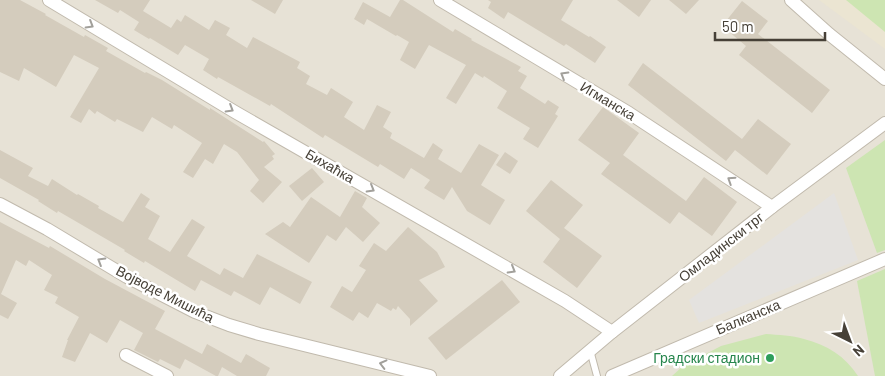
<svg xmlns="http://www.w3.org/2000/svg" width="885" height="376" viewBox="0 0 885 376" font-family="Barlow,sans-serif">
<rect width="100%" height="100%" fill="#f3f0e7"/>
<rect fill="#e7e2d6" x="0" y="0" width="885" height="376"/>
<path fill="#ebe5d2" d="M819 0H885V49Z"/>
<g fill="#cde5b2">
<path d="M846 0H885V32Z"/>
<path d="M885 140V250L877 253 846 168Z"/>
<path d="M885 269V376H875L857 281Z"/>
<path d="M766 334C778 335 792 335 804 339 827 345 845 356 858 376H672L683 366 721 346Z"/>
</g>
<path fill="#e4e2df" d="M834 193 858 260 699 323 689 300Z"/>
<g fill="#d4ccbd">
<path d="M0 0H20L46 14 45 15 84 37 85 35 108 48 106 51 145 73 146 72 162 80 210 110V108L263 142 264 141 275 154 272 156 274 159 264 167 282 182 263 203 250 191 259 180 237 152 224 144 213 164 205 159 193 178 183 172 202 143 174 125 172 129 152 117 143 132 117 119 115 122 97 111 95 114 89 109 81 123 70 117 99 68 74 55 56 87 24 68 19 81 0 72Z"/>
<path d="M95 0H150L143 11 171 28 177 19 181 22 185 15 209 30 215 20 230 28 226 35 247 48 253 37 300 62 297 68 310 76 306 84 327 95 331 88 353 102 344 117 364 130 377 105 391 112 383 127 392 133 390 138 424 158 433 143 443 150 438 159 461 173 479 144 499 155 481 185 505 200 490 225 467 211 452 187 444 200 424 188 430 180 411 168 404 179 380 164 378 167 325 135 323 138 271 104 270 106 218 77 217 79 203 70 209 59 185 45 178 55 150 38 149 39 134 30 139 22 120 10 118 13Z"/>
<path d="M251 0H283L275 14Z"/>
<path d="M400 0H403L453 32 455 29 472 39 471 40 521 67 518 71 527 76 520 88 545 104 548 100 559 107 555 114 558 116 538 148 523 139 530 128 497 108 507 91 484 76 483 78 475 73 456 104 446 98 466 65 429 45 415 69 400 60 409 42 397 35 396 36 367 19 364 25 354 19 363 2 390 17Z"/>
<path d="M488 0H573L561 20 589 37 590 36 606 47 595 63 566 44 564 46 508 12 504 19 488 8 491 2Z"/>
<path d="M617 0H651L639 17Z"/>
<path d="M669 0H699L686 14Z"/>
<path d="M742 1 768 21 758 34 830 90 812 113 739 55 746 46 722 26Z"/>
<path d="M643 63 742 139 758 119 791 144 767 175 735 150 726 161 628 85Z"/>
<path d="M603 107 639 133 623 155 686 201 704 177 737 202 712 236 679 212 670 224 601 174 610 163 578 140Z"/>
<path d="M0 150 33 168 28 176 48 186 52 179 77 195 78 194 99 206 98 208 123 222 141 193 150 199 145 207 160 216 148 239 170 252 192 219 205 227 187 256 220 275 224 268 243 278 257 254 312 282 300 304 270 287 260 305 234 291 231 296 201 280 195 291 145 261 144 263 124 251 125 250 58 211 57 213 38 201 39 200 0 178Z"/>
<path d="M505 152 518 161 510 174 496 165Z"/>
<path d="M312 168 324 182 302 201 289 186Z"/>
<path d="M551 180 583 205 564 228 602 256 577 288 543 262 560 239 526 211Z"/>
<path d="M355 191 367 198 362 207 380 223 363 242 346 227 336 241 327 235 309 263 265 234 283 222 290 227 311 197 340 217Z"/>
<path d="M0 222 49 248 50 246 105 279 165 311 155 329 202 354 207 344 241 363 246 354 270 368 266 376H237L222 367 218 376H216L185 359 180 369 160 359 158 362 134 350 143 333 120 320 107 343 90 333 75 362 62 357 68 340H67L79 317 55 303 58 297 44 290 52 275 29 260 26 266 16 260 1 294 17 303 8 319 0 315Z"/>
<path d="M408 227 437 252 445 267 419 280 438 301 410 326V319L398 306 396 310 393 308 391 311 377 303 368 318 359 312 353 321 330 307 342 286 352 292 366 270 359 266 374 243 386 251Z"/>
<path d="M502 280 520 302 446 360 428 338Z"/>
</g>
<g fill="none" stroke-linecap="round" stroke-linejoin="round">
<g stroke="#c1baad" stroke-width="8">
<path id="lane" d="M590 350 597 376"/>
</g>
<g stroke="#c1baad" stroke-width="14">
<g id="street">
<path d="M49 0 235 112 565 301 612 332"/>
<path d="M440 0 629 113 772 207"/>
<path d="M791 0 829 34 885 79"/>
<path d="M0 204 47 229 127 277 195 312 229 325 259 334 430 376"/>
<path d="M126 355 167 376"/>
<path d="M560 376 612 332 772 207 885 123"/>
<path d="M612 376 885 259"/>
</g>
</g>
<use href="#lane" stroke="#fff" stroke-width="6"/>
<use href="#street" stroke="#fff" stroke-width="12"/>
</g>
<defs><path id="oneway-chevron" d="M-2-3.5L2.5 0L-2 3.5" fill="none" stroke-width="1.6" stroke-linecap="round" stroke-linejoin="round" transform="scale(1.25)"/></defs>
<g stroke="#a2a09b">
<use href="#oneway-chevron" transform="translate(90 25) rotate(31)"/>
<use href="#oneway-chevron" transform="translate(564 75) rotate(-149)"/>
<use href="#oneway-chevron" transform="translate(230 109) rotate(31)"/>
<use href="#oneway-chevron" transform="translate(731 180) rotate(-147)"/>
<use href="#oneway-chevron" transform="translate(371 189) rotate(30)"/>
<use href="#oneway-chevron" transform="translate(101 261) rotate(-149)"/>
<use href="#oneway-chevron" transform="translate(512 270) rotate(30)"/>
<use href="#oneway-chevron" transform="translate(383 364) rotate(-166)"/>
</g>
<circle fill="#2e9e5b" stroke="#fff" stroke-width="2" cx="770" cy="358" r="5"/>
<g text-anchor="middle" stroke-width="5" stroke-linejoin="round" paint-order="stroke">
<g font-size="14" fill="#464037" stroke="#fff">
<text transform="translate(608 101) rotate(31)" y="5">Игманска</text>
<text transform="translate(330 166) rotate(30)" y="5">Бихаћка</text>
<text transform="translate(721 247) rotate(-38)" y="5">Омладински трг</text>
<text transform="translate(165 294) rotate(27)" y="5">Војводе Мишића</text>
<text transform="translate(748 317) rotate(-23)" y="5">Балканска</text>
</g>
<g font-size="14" fill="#27864d" stroke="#fff" text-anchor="end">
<text x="760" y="363">Градски стадион</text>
</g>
</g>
<g transform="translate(850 341) rotate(138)" stroke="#ffffff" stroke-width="4" paint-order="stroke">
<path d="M0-4L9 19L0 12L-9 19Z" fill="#464037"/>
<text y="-8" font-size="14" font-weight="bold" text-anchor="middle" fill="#464037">N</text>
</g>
<path d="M715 32v8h110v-8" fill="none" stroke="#464037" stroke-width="2.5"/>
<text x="722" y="32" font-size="15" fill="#464037" stroke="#ffffff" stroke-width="4" paint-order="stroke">50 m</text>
</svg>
